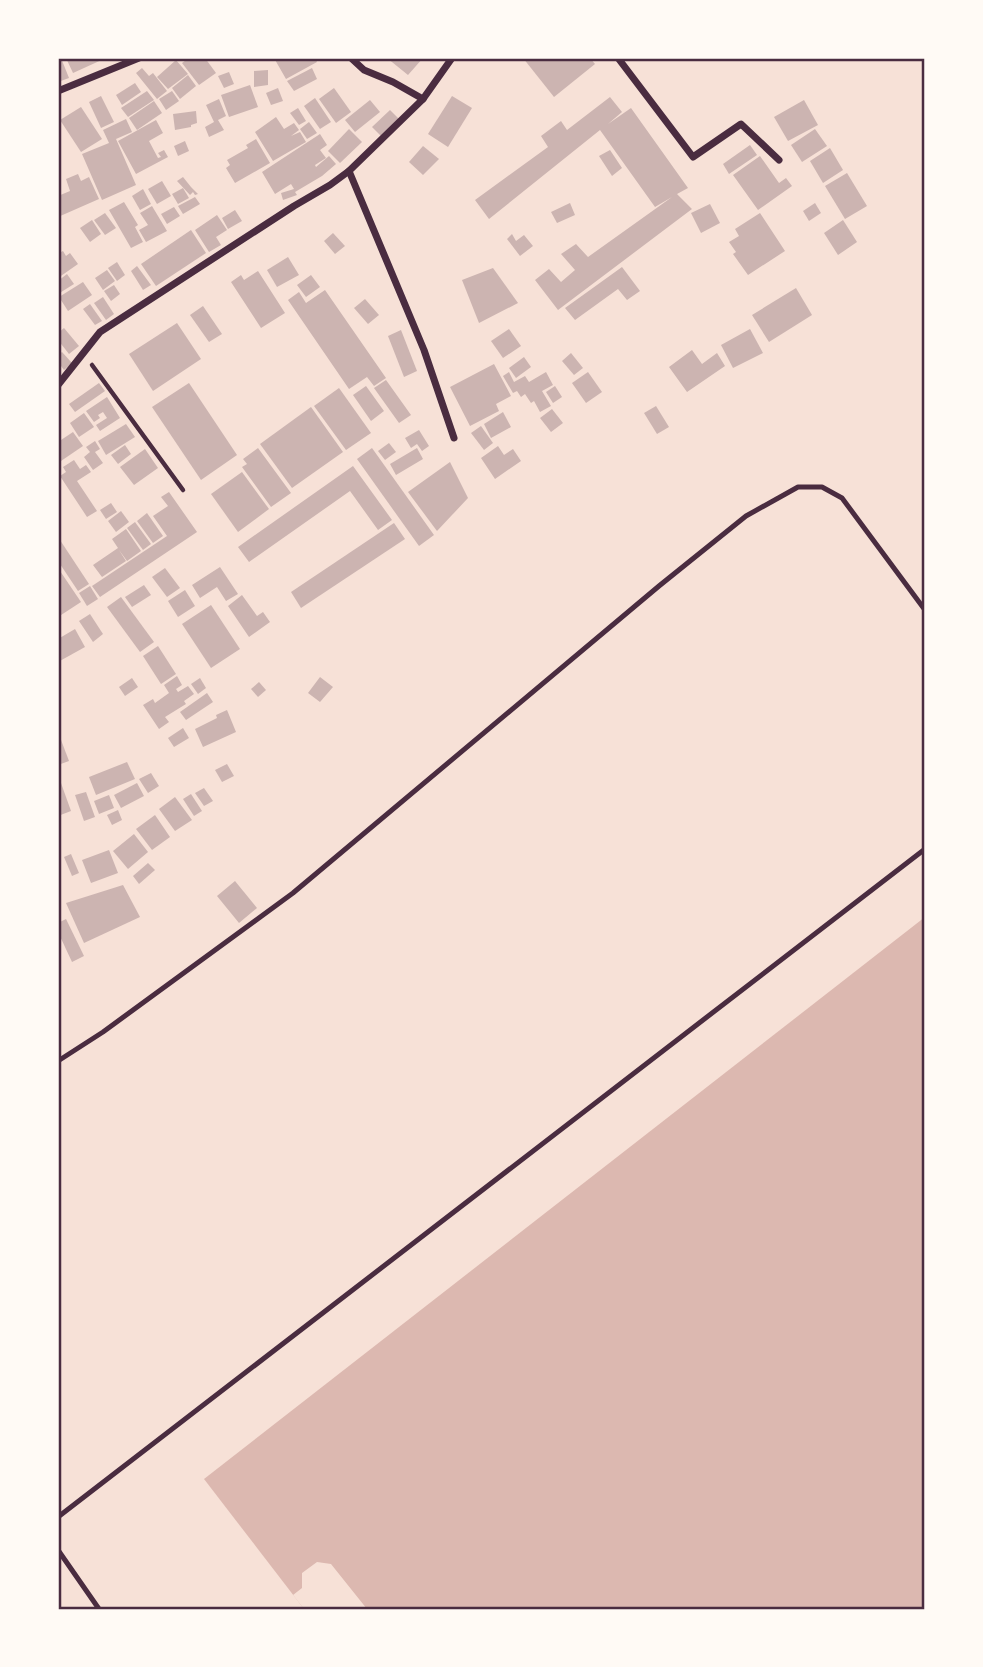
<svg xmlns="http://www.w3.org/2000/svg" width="983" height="1667" viewBox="0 0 983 1667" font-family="Arial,sans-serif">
<rect width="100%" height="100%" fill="#f7e1d7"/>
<path fill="#dcb8b0" d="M925 917V1609H304L204 1479Z"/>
<path fill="#f7e1d7" d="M317 1562 331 1564 367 1609H304L293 1595 302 1588V1573Z"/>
<g fill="#ccb4b1">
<path d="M58 58H61L69 78 58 82Z"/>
<path d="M66 58H106L73 73Z"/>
<path d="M189 58H205L216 73 199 85 182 63Z"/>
<path d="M274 58H291L292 60 296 58H315L317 62 286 79Z"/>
<path d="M387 58H423L408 75Z"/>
<path d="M523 58H590L595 64 554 97Z"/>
<path d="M176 60 188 74 168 89 157 77Z"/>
<path d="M142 68 149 76 153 73 167 91 157 99 136 73Z"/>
<path d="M312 68 317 79 294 91 287 81Z"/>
<path d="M268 70V85L254 87V71Z"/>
<path d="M229 72 234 84 224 88 218 76Z"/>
<path d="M188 75 196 86 180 99 172 88Z"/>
<path d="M135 83 141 92 122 105 116 95Z"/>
<path d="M250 85 258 107 229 117 221 95Z"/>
<path d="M278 88 283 101 271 105 266 93Z"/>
<path d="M334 88 351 112 336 123 319 99Z"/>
<path d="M147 91 154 100 128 117 121 108Z"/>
<path d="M172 91 179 101 166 110 159 99Z"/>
<path d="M101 96 114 122 101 128 89 102Z"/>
<path d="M452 96 472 108 448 147 428 134Z"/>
<path d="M610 97 622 112 608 124 631 108 688 188 677 194 692 209 558 310 535 280 549 269 561 282 575 270 561 254 576 244 588 257 672 197 655 207 600 130 489 219 475 200 548 147 541 136 561 121 567 130Z"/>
<path d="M315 98 331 122 320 129 304 106Z"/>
<path d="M219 99 226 116 218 120 224 130 209 137 205 127 214 122 206 105Z"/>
<path d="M370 100 380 112 355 132 345 120Z"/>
<path d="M804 100 818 125 788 141 774 117Z"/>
<path d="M154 101 162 113 137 130 129 118Z"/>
<path d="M81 107 102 139 81 152 60 120Z"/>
<path d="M298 108 306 121 299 125 290 113Z"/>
<path d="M390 110 400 120 382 137 372 127Z"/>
<path d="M196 111 197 123 191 125V127L175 130 173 114Z"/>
<path d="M276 117 284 129 294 123 299 130 291 136 300 132 306 142 273 161 255 132Z"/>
<path d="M126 119 132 132 116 139 136 185 102 200 82 154 109 143 103 130Z"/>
<path d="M156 120 163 133 149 141 158 158 161 157 158 153 164 150 168 157 136 174 118 141Z"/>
<path d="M309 122 317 133 307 139 300 129Z"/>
<path d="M349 129 362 142 340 163 328 151Z"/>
<path d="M815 129 827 146 802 162 791 145Z"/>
<path d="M320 134 327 145 320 150 326 158 315 165 316 167 329 156 336 164 322 176 295 192 297 195 283 200 281 193 294 189 291 184 275 194 262 172Z"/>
<path d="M256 139 270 163 235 183 226 168 230 165 227 160 248 148 246 145Z"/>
<path d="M185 141 189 151 178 156 174 146Z"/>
<path d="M750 145 757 155 729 174 723 164Z"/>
<path d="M423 146 439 159 423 175 409 162Z"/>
<path d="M830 148 843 170 823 183 810 161Z"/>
<path d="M610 150 622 168 612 176 599 156Z"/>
<path d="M760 156 779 183 786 178 792 186 758 210 733 175Z"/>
<path d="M847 173 867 206 845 219 825 186Z"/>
<path d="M78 174 81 181 89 177 99 199 58 217V196L70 191 66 179Z"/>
<path d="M183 177 191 187 198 194 195 195 193 192 190 195 177 181Z"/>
<path d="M162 181 171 196 157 204 148 189Z"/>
<path d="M183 188 189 198 178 204 172 194Z"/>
<path d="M143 189 151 204 140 210 132 196Z"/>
<path d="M195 197 200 204 183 214 178 206Z"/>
<path d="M124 202 138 225 135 227 143 242 131 248 109 210Z"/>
<path d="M570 203 575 215 557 223 551 212Z"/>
<path d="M815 203 821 213 809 221 803 211Z"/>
<path d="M710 204 720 223 701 233 691 213Z"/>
<path d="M152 206 167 231 146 242 139 230 148 225 140 213Z"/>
<path d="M174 207 180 216 167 224 161 214Z"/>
<path d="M235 210 242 221 228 229 222 218Z"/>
<path d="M105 213 116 228 105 235 94 220Z"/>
<path d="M760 213 785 251 748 275 733 254 736 252 729 242 739 236 735 229Z"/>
<path d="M217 215 227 230 216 237 221 245 209 252 195 230Z"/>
<path d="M92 220 101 234 90 242 80 228Z"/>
<path d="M843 220 857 242 838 255 824 233Z"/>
<path d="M191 230 206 253 156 286 141 264Z"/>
<path d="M333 233 345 246 335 254 324 241Z"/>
<path d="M512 234 516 241 524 235 533 246 520 256 507 239Z"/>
<path d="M58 248 61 252 63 251 66 256 70 253 78 264 58 278Z"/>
<path d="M288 257 299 275 277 287 267 270Z"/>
<path d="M117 262 125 275 117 281 108 268Z"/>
<path d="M137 266 151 285 143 290 131 271Z"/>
<path d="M622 267 640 291 627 300 618 289 575 320 565 308Z"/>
<path d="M493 268 518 303 479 323 462 280Z"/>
<path d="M107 270 115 281 103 290 95 278Z"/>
<path d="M258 271 285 313 261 328 231 282 241 275 244 280Z"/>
<path d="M67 274 74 284 58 294V281Z"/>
<path d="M311 275 320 287 306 297 297 285Z"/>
<path d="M83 282 92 295 68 311 59 297Z"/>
<path d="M114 285 120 294 111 301 104 291Z"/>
<path d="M796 288 812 315 769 342 752 315Z"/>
<path d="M325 290 386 378 374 386 367 377 349 389 288 300 299 292 306 303Z"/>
<path d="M103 297 114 314 106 320 94 303Z"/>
<path d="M365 299 379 315 368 324 354 308Z"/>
<path d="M90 304 102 321 95 325 83 309Z"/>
<path d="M203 306 222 334 209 342 190 315Z"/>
<path d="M177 323 201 359 153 391 129 354Z"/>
<path d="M64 328 79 346 69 354 58 340V333Z"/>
<path d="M509 329 521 346 503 358 491 341Z"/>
<path d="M750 329 763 353 733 368 721 345Z"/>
<path d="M401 330 417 371 404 377 388 336Z"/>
<path d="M692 350 702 364 717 353 725 366 687 392 669 367Z"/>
<path d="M62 352 72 363 64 370 58 362V355Z"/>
<path d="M571 353 583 368 574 375 562 361Z"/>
<path d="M524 357 531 367 516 378 509 368Z"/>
<path d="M494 364 511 396 496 404 499 411 470 426 450 387Z"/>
<path d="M509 372 514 382 525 376 529 382 546 372 553 385 542 391 551 406 540 412 534 401 531 403 525 394 521 397 517 391 513 393 503 376Z"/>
<path d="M588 372 602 392 586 403 572 383Z"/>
<path d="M386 380 411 415 399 423 374 388Z"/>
<path d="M99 383 105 391 75 412 69 404Z"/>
<path d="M189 383 237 455 201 480 152 407Z"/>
<path d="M366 386 384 411 371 421 353 395Z"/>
<path d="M555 386 562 397 553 403 546 392Z"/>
<path d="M339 388 371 433 346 450 314 406Z"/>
<path d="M107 397 120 418 100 431 96 425 107 418 103 412 98 415 100 418 94 422 86 411Z"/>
<path d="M656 406 669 427 657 434 644 413Z"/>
<path d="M311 407 343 452 292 488 260 444Z"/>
<path d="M552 409 563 423 551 432 540 418Z"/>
<path d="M503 412 511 427 491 438 484 424Z"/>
<path d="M84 413 94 427 79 437 70 423Z"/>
<path d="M126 424 135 437 106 455 98 441Z"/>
<path d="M481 426 493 443 484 450 471 433Z"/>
<path d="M419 430 429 446 422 451 417 444 411 448 405 438Z"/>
<path d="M73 432 83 446 61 461 58 456V442Z"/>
<path d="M95 441 100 449 95 452 103 463 93 470 84 457 90 452 86 447Z"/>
<path d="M389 443 396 452 385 460 378 451Z"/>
<path d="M125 445 131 454 118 464 111 455Z"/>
<path d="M498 446 504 455 513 449 521 461 495 479 481 458Z"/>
<path d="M258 448 291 493 271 507 242 467 247 464 243 459Z"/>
<path d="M372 448 434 535 419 546 357 459Z"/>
<path d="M417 448 423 459 396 475 390 464Z"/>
<path d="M145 449 158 468 134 485 120 467Z"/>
<path d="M74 460 80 469 86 465 91 472 77 481 97 511 87 517 60 476 66 472 63 467Z"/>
<path d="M450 462 468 498 437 531 408 492Z"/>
<path d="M353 466 392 520 378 530 350 491 249 562 238 547Z"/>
<path d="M242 472 269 509 238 532 211 494Z"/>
<path d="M169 492 197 532 100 597 92 586 167 536 153 516 168 506 161 497Z"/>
<path d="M111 503 117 512 106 519 100 510Z"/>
<path d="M121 511 129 522 116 532 108 521Z"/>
<path d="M147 513 163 536 153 543 137 521Z"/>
<path d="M135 522 151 544 143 550 127 528Z"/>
<path d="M394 523 405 539 301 608 291 592Z"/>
<path d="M126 529 141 551 127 561 119 550 126 561 102 577 93 565 118 548 112 539Z"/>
<path d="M58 537 89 584 78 591 58 561Z"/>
<path d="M220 567 238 594 226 601 217 587 200 598 192 585Z"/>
<path d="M58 568 81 602 58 617Z"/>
<path d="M165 568 180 588 167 597 152 577Z"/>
<path d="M144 585 151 595 132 607 125 597Z"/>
<path d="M90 586 98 599 87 606 79 593Z"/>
<path d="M185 590 195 606 178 617 168 601Z"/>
<path d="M242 595 257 616 263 612 270 622 249 637 228 606Z"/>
<path d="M121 597 154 642 140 652 107 607Z"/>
<path d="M211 605 240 649 211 668 182 624Z"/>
<path d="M90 614 103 634 93 642 79 621Z"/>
<path d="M75 629 85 647 58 662V639Z"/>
<path d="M158 646 176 674 161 684 143 656Z"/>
<path d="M177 676 182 685 176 689 178 692 188 686 194 694 184 701 186 704 165 717 169 722 159 729 143 705 153 699 155 703 169 693 164 685Z"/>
<path d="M320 677 333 687 320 702 308 693Z"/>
<path d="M132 678 138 687 125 696 119 687Z"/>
<path d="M200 678 206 688 198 694 191 684Z"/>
<path d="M259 682 266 690 258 697 251 689Z"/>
<path d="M207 693 213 702 186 720 180 712Z"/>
<path d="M227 710 236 732 203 747 195 729 217 718 216 715Z"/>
<path d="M183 728 189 738 174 747 168 738Z"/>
<path d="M58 732 69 761 58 765Z"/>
<path d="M127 762 135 779 96 795 89 777Z"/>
<path d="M227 764 234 776 222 782 215 770Z"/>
<path d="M151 773 159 786 148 793 139 779Z"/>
<path d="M61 783 71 811 58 816V784Z"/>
<path d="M137 783 144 796 121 808 114 795Z"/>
<path d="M204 788 213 801 204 806 195 793Z"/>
<path d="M86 792 95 817 84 821 75 795Z"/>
<path d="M191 794 202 811 194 816 183 799Z"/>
<path d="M109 795 114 808 99 814 94 801Z"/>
<path d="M175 797 192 820 175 831 159 809Z"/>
<path d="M118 810 122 820 112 825 107 815Z"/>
<path d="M155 815 170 837 152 850 136 829Z"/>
<path d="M134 834 148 852 128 869 113 851Z"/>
<path d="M109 850 118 873 91 883 82 860Z"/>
<path d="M71 854 79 873 72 876 64 857Z"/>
<path d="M148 863 155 870 139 884 133 876Z"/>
<path d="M235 881 257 908 239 923 217 896Z"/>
<path d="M123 885 140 917 84 943 66 903Z"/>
<path d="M66 919 84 956 72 962 58 932V923Z"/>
</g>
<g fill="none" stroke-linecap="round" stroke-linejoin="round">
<path stroke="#4a2c40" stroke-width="4.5" d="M92 365 183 490"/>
<g stroke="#4a2c40" stroke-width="5">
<path d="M58 1061 103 1032 293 893 659 586 746 516 798 487H822L842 498 925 610"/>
<path d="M58 1517 925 849"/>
<path d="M58 1550 99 1609"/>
</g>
<g stroke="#4a2c40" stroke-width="7">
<path d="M351 58 364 70 393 82 423 99 452 58"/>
<path d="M618 58 693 157 741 124 779 160"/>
<path d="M58 91 139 58"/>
<path d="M349 171 424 350 454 438"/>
<path d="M58 385 100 332 294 206 330 185 349 171 423 99"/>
</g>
</g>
<rect width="983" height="1667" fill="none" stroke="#fffaf5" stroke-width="119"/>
<rect x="60" y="60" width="863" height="1548" fill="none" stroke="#4a2c40" stroke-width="2.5"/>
</svg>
